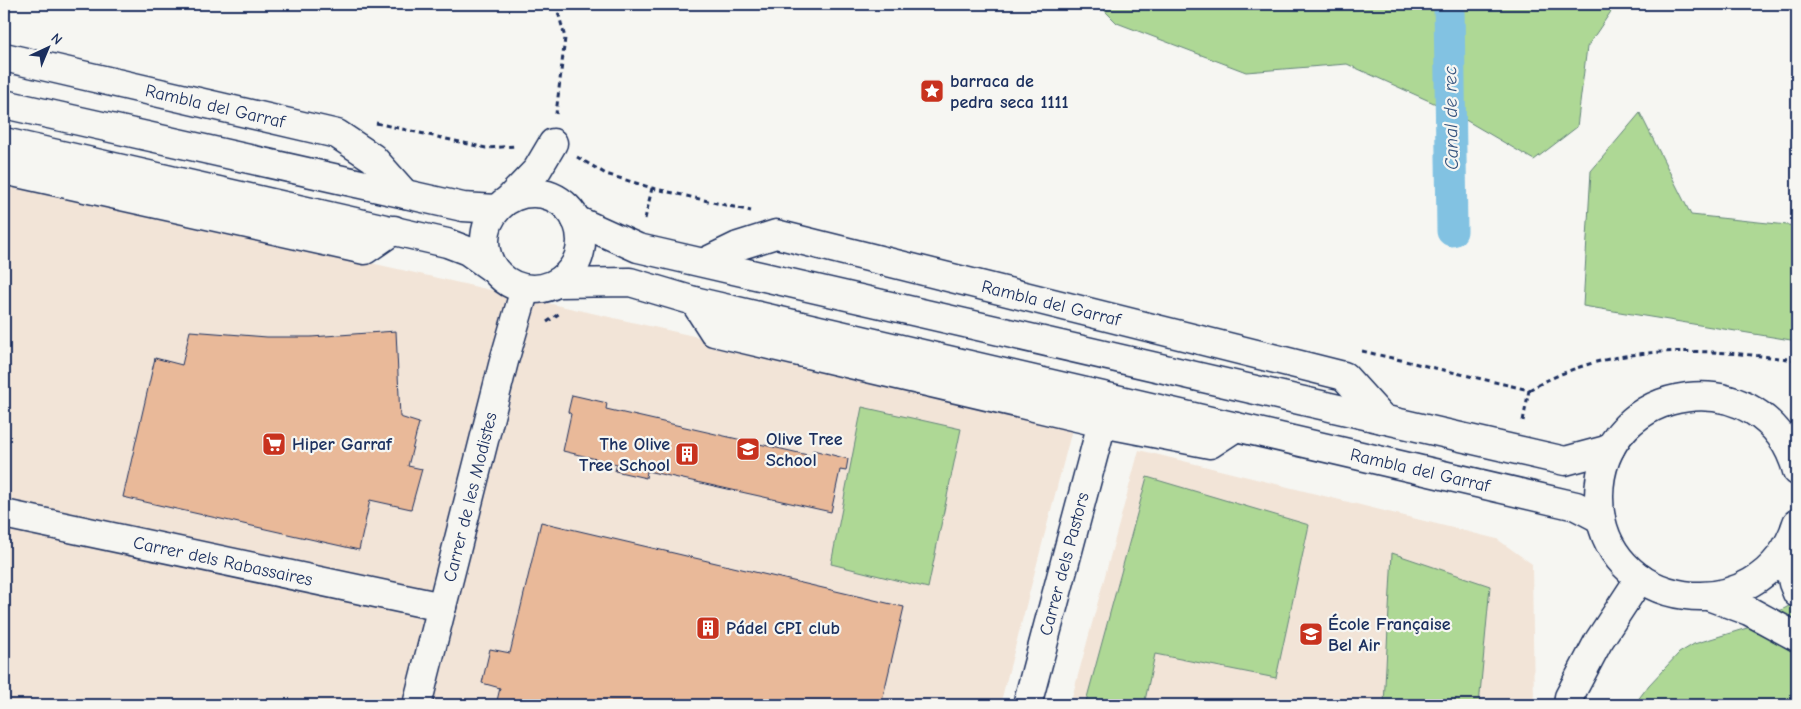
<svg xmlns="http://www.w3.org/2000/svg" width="1801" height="709" viewBox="0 0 1801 709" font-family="'Comic Neue',sans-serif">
<rect width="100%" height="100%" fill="#f6f6f2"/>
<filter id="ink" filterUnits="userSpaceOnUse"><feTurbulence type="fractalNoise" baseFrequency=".02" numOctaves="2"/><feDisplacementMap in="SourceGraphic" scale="10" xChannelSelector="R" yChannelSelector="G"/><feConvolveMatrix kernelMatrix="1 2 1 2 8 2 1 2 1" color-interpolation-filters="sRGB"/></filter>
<g filter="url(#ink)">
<g fill="#f2e4d7">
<path d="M4 180 1074 422 1000 705H4Z"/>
<path d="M1139 450 1497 539 1532 564 1534 705H1070Z"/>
</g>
<g fill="#aed895" stroke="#64847a">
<path d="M1098 4H1616L1587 47 1577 127 1534 160 1445 108 1347 64 1246 72 1117 23Z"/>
<path d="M1640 113 1691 215 1797 226V341L1583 306 1591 171Z"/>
<path d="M862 407 961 429 928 588 831 564Z"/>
<path d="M1147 477 1309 525 1276 678 1155 654 1144 705H1085Z"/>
<path d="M1392 553 1490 586 1479 705 1384 704Z"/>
<path d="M1789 606 1797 608V705H1634L1649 685 1679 653 1694 644 1747 628Z"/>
</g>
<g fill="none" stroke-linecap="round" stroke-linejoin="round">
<path stroke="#82c2e2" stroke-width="31" d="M1449 4 1452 231"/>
</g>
<g fill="#e9b999" stroke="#1b2f5e">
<path d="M190 331 267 337H311L396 331 400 417 419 423 408 466 422 469 411 509 370 500 359 550 123 497 155 358 182 365Z"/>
<path d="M572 395 607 403 606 409 812 456 813 450 848 459 846 471 840 470 831 512 647 471 646 478 615 471 617 464 563 451 571 414 568 412Z"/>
<path d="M541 522 904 607 881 705H496L500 688 482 683 490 649 510 653Z"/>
</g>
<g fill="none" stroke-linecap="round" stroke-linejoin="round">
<g stroke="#1b2f5e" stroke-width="31">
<g id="minor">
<path d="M4 57 337 134 373 158 405 194"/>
<path d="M4 104 463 207 496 209"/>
<path d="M4 142 447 243 468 251 492 268"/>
<path d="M4 170 365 250 394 230"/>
<circle cx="533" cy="241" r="48"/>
<path d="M510 198 537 170 553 143"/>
<path d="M576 220 638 248 1565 461 1610 449"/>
<path d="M705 262 738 246 776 234 1344 376 1383 419"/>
<path d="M558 283 630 282 694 301 1576 506 1601 519"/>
<path d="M694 301 714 332 1102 423 1210 444 1236 427"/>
<path d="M1797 471C1766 358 1600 379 1599 496 1598 612 1762 635 1797 523"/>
<path d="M4 514 442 607"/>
<path d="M1786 550 1793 583 1797 593"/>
<path d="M1711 597 1749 611 1797 637"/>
<path d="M417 705 504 361 525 289"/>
<path d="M1027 705 1102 423"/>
<path d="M1568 705 1569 697 1598 642 1640 578"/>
</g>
</g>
<g stroke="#1b2f5e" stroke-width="3" stroke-dasharray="5 4" stroke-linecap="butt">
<path d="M556 4 565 38 556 114"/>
<path d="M376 123 486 148 517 146"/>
<path d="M577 157 606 174 652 188 751 211"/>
<path d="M645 219 652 188"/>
<path d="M547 322 560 313"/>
<path d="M1362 351 1529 390 1523 421"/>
<path d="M1529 390C1615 340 1703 349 1797 360"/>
</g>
<use href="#minor" stroke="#f6f6f2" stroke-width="28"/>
</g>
</g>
<defs>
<g id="sight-square" transform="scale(1.25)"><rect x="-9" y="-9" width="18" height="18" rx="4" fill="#c8321e" stroke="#f6f6f2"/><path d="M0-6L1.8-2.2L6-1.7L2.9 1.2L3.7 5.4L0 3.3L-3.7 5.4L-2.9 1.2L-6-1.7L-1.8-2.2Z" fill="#fff"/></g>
<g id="supermarket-square" transform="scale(1.25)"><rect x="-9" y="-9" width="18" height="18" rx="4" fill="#c8321e" stroke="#f6f6f2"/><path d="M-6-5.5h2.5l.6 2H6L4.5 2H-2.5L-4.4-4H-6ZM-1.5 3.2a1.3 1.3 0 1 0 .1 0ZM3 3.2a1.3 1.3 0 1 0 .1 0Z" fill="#fff"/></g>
<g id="school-square" transform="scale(1.25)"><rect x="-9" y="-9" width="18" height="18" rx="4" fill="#c8321e" stroke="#f6f6f2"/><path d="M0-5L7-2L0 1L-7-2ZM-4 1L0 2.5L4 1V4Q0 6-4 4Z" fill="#fff"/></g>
<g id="building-square" transform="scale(1.25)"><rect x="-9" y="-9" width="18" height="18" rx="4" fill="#c8321e" stroke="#f6f6f2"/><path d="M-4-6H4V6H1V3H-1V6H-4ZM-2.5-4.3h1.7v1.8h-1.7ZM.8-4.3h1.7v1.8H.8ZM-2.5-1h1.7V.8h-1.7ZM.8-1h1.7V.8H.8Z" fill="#fff"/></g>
</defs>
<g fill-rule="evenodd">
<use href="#sight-square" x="932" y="91"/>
<use href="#supermarket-square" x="274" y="444"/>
<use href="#school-square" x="748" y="449"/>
<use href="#building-square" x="687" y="454"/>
<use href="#building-square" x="708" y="628"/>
<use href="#school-square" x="1311" y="634"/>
</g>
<g text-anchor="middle" stroke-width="4.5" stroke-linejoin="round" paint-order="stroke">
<g font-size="18" font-weight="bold" fill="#1b2f5e" stroke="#f6f6f2" text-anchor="start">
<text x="950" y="87">barraca de<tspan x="950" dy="21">pedra seca 1111</tspan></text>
<text x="766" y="445">Olive Tree<tspan x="766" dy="21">School</tspan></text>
<text x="292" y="450">Hiper Garraf</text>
<text x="670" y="450" text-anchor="end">The Olive<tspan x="670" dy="21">Tree School</tspan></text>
<text x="1328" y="630">École Française<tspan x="1328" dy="21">Bel Air</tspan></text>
<text x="726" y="634">Pádel CPI club</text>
</g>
<g font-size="18" fill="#1b2f5e" stroke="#f6f6f2">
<text transform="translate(215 106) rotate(13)" y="6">Rambla del Garraf</text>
<text transform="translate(1051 303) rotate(14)" y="6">Rambla del Garraf</text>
<text transform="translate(1420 470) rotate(13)" y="6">Rambla del Garraf</text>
<text transform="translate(470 497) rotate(-76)" y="6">Carrer de les Modistes</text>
<text transform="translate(223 561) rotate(12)" y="6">Carrer dels Rabassaires</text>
<text transform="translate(1064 564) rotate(-75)" y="6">Carrer dels Pastors</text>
</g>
<g font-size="19" font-style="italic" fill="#35547f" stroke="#f6f6f2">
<text transform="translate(1450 118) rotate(-91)" y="7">Canal de rec</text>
</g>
</g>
<rect width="1801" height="709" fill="none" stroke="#f6f6f2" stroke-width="20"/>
<rect x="10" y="10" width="1781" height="689" fill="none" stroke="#1b2f5e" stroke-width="2" filter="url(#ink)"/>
<g transform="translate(48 48) rotate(44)" stroke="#f6f6f2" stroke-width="4" paint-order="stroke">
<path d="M0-4L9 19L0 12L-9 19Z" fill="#1b2f5e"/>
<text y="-8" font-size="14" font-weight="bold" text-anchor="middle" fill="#1b2f5e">N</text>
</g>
</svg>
